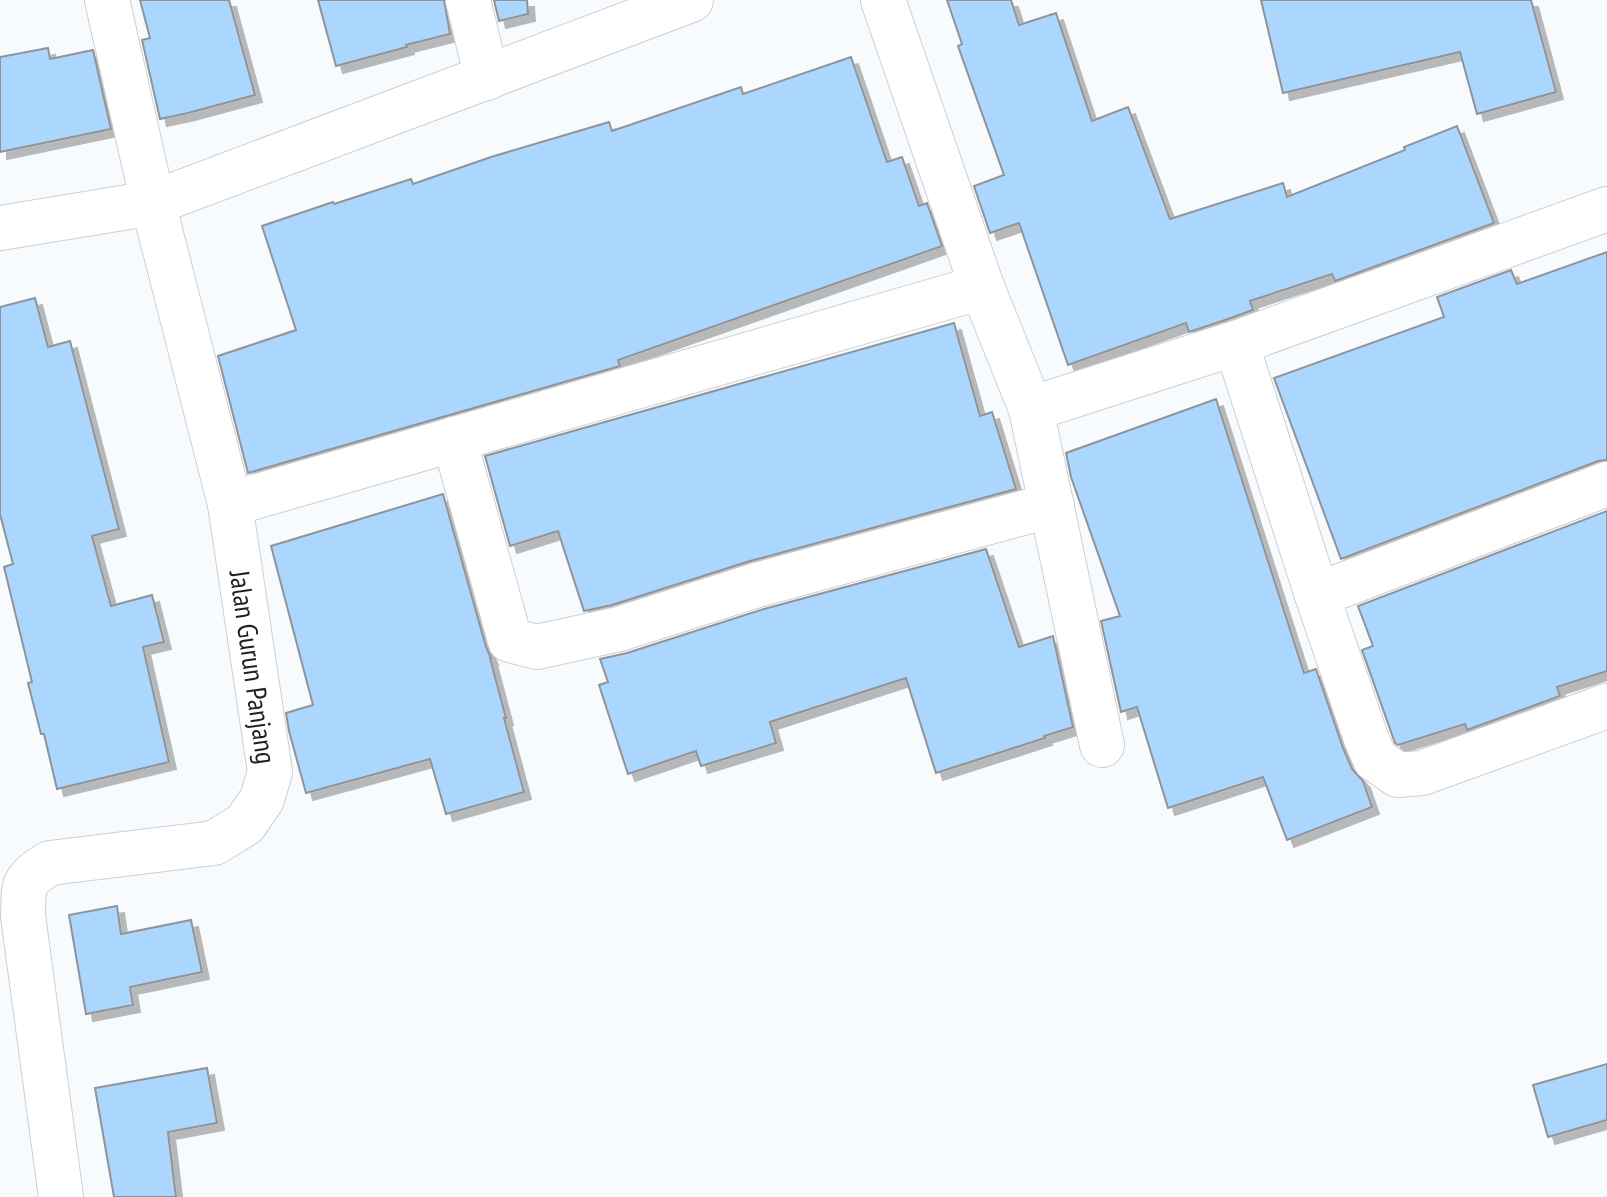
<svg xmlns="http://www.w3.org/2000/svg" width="1607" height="1197" viewBox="0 0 1607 1197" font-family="'PT Sans Narrow',sans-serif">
<defs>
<filter id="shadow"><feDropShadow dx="7" dy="7" stdDeviation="0" flood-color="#0004"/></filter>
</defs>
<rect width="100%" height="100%" fill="#f8fbfe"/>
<g fill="#abd6fe" stroke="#919396" stroke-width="2" filter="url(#shadow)">
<path d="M140 0H229L255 95 188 113 160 119 142 40 150 38Z"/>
<path d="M318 0H444L450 34 406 45 407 47 336 66Z"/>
<path d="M494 0H527L528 14 499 21Z"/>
<path d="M947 0H1011L1019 25 1056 13 1092 121 1128 107 1170 219 1283 183 1287 197 1405 150 1404 147 1457 126 1494 223 1335 281 1332 274 1250 301 1253 310 1228 319 1189 332 1186 323 1068 365 1019 223 990 233 974 186 1004 175 958 46 962 44Z"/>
<path d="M1261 0H1531L1556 92 1477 114 1460 52 1283 93Z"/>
<path d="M48 48 50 59 93 50 111 129 0 152V57Z"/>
<path d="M851 57 887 162 902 157 919 206 927 203 942 246 618 360 620 366 248 473 218 356 296 330 262 226 333 202 334 204 411 179 413 184 491 157 609 122 612 131 741 87 743 94Z"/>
<path d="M1607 252V460L1598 461 1341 559 1274 378 1444 317 1437 297 1511 270 1517 284Z"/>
<path d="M35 298 48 347 70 341 119 529 92 536 111 606 152 595 164 642 143 647 169 762 57 789 44 734H41L28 683 32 682 4 567 13 564 0 514V307Z"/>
<path d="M954 323 980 416 992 412 1016 489 750 561 612 605 584 611 558 531 510 546 485 456Z"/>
<path d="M1216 399 1304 673 1316 669 1343 748 1352 769 1363 781 1372 807 1287 840 1263 777 1168 808 1137 707 1121 712 1101 621 1120 616 1071 477 1066 453Z"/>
<path d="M443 494 486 647 491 658H490L506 718H504L524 792 446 814 430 759 306 793 289 731 286 713 313 705 271 546Z"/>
<path d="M1607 511V671L1557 687 1560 696 1467 730 1465 724 1398 745 1395 743 1362 650 1373 646 1358 606Z"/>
<path d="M986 549 1019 647 1053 636 1073 727 1044 736 1045 738 936 773 906 678 770 722 776 743 701 766 696 751 628 774 599 685 608 682 600 659 627 653 764 609Z"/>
<path d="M117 906 121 934 191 920 202 972 130 987 133 1005 86 1014 69 915Z"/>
<path d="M1607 1064V1120L1548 1137 1533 1085Z"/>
<path d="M207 1068 217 1123 168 1132 176 1197H114L95 1088Z"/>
</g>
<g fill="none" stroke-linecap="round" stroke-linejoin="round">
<g stroke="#cdcfd2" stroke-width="46">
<g id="minor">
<path d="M468 0 487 78"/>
<path d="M883 0 982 287 1031 409 1102 745"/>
<path d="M1236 343 1317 595 1366 738 1375 759 1398 775 1422 773 1607 706"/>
<path d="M1031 409 1236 343 1607 209"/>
<path d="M454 439 510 640 537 647 619 629 757 585 1052 505"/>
<path d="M230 504 982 287"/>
<path d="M1317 595 1607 484"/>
</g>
</g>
<g stroke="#cdcfd2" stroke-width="46">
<g id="tertiary">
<path d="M0 228 153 203 691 0"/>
<path d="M61 1197 23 916C24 884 21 881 50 863L214 843 245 824 262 799 270 772 230 504 153 203 107 0"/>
</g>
</g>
<use href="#minor" stroke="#fff" stroke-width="44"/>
<use href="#tertiary" stroke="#fff" stroke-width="44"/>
</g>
<g text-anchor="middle" stroke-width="7" stroke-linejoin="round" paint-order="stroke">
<g font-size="28" fill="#1e1f20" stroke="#fff">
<text transform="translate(253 667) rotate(82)" y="10">Jalan Gurun Panjang</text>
</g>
</g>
</svg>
